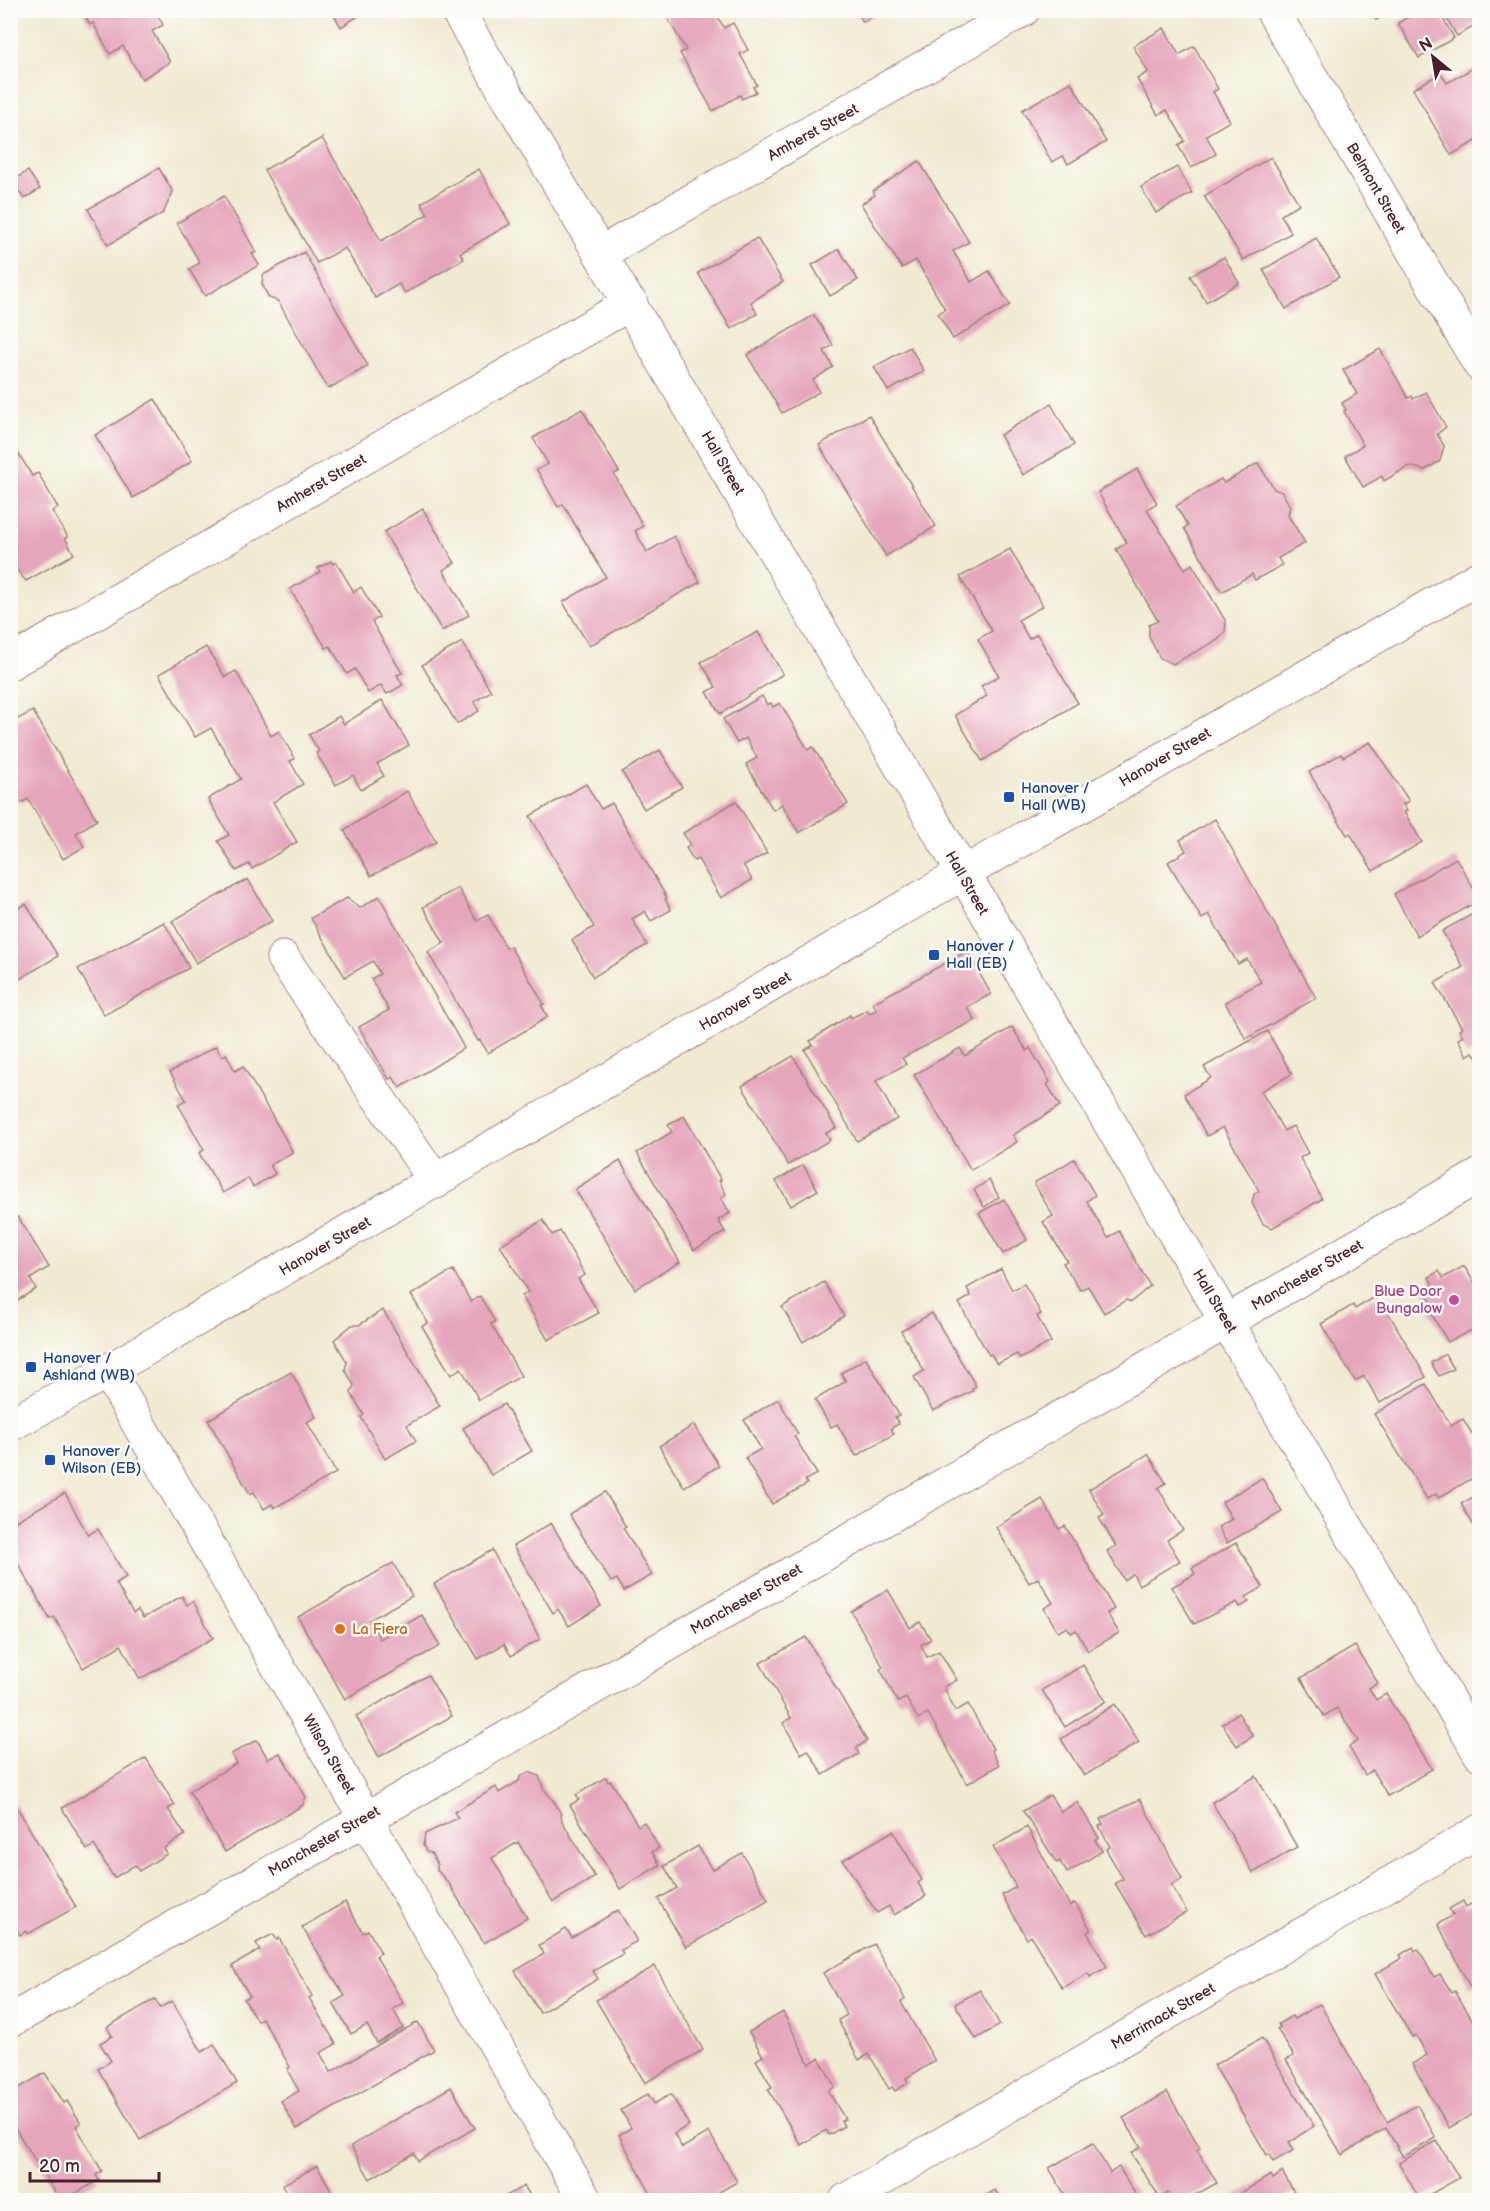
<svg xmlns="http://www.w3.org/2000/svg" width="1490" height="2211" viewBox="0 0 1490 2211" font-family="'Balsamiq Sans',sans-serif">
<rect width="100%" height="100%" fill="#fdfcf7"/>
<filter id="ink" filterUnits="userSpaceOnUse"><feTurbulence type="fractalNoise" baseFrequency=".0167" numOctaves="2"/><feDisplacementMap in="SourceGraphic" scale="12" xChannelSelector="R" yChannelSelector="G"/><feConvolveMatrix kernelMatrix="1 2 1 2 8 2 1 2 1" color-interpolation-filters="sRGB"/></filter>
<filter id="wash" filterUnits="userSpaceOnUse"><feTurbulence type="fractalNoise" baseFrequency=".008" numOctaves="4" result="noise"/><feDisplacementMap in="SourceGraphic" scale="24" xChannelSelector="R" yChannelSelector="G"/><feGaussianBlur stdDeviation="1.35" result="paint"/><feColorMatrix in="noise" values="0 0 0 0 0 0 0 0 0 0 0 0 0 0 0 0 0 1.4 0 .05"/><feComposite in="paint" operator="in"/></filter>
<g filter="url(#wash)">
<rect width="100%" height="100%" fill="#f0ead2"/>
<g id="blocks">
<g fill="#e5a6bb">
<path d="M81 10H155L163 25 152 31 170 62 142 79 123 46 110 54 93 23 90 25Z"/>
<path d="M331 10H368L341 27Z"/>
<path d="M663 10H714L724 28 733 23 748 50 740 54 757 85 753 87 756 92 742 99 740 95 713 111 680 53 686 50Z"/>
<path d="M856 10H883L863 22Z"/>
<path d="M1370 10H1393L1376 20Z"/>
<path d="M1420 10H1438L1454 38 1419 58 1398 23Z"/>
<path d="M1442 10H1480V23L1457 36Z"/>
<path d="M1164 28 1179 55 1194 46 1218 89 1213 92 1230 121 1206 135 1216 154 1191 168 1178 145 1185 141 1167 110 1158 115 1137 79 1148 72 1133 46Z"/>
<path d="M1480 64V139L1451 155 1413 89 1441 73 1447 83Z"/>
<path d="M1071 82 1106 142 1068 164 1063 156 1052 162 1022 110Z"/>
<path d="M322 138 381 241 428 214 421 203 479 169 510 224 460 253 464 259 405 293 399 284 375 298 345 248 317 263 264 170Z"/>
<path d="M1271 157 1299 204 1281 215 1291 233 1243 260 1204 196Z"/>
<path d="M919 161 969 242 953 251 971 282 989 271 1010 305 953 339 938 314 945 309 916 260 902 268 861 204 875 195 873 191Z"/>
<path d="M1177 167 1192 193 1156 213 1141 187Z"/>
<path d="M159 168 173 192 163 213 108 245 88 209Z"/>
<path d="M28 171 40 189 24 199 12 181Z"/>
<path d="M224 196 256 252 252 254 259 265 205 296 189 269 200 263 177 223Z"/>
<path d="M757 238 783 282 751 302 757 314 731 329 698 273Z"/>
<path d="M1316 238 1339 277 1286 309 1263 270Z"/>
<path d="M839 249 858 280 830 296 812 265Z"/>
<path d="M304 252 368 366 328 389 278 301 269 298 262 284 263 275Z"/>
<path d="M1224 257 1239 283 1206 302 1190 276Z"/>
<path d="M814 315 833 345 824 351 833 367 813 380 819 392 782 413 747 355Z"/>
<path d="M910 347 924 371 888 391 874 367Z"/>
<path d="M1380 349 1408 398 1412 396 1413 399 1426 392 1446 427 1437 434 1444 446 1440 461 1425 470 1409 466 1384 481 1382 476 1363 487 1345 456 1363 445 1344 411 1346 410 1342 403 1357 394 1343 370Z"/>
<path d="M155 399 192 461 133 498 95 435Z"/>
<path d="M1051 404 1074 445 1023 475 1000 435Z"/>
<path d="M582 409 619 472 614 474 643 526 635 531 647 552 674 536 700 582 589 646 563 602 606 577 563 504 558 507 537 470 548 464 533 438Z"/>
<path d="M869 415 936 526 886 556 819 445Z"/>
<path d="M10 439 32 476 38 473 58 508 52 511 68 537 65 538 74 554 26 581 10 562Z"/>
<path d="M1258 463 1274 489 1282 492 1290 506 1288 515 1305 543 1278 558 1282 565 1255 580 1252 574 1222 592 1184 528 1188 526 1176 506 1221 479 1224 483Z"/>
<path d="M1137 469 1157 503 1147 509 1152 518 1185 569 1192 564 1226 622 1225 632 1218 640 1173 664 1160 658 1149 637V625L1158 621 1116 549 1127 543 1098 492Z"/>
<path d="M423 509 455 563 443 570 469 615 442 631 384 532Z"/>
<path d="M1010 549 1043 606 1018 620 1029 639 1037 634 1078 703 982 761 955 715 987 696 981 686 999 676 978 639 992 631 960 577Z"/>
<path d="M331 561 333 564 336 562 354 592 361 587 379 617 372 622 402 673 397 675 403 685 387 694 381 685 368 693 355 669 347 674 330 646 326 648 290 589 320 572 318 568Z"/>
<path d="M758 632 783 674 720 714 707 692 716 687 701 662Z"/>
<path d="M462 642 491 691 474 702 479 711 457 724 422 665Z"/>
<path d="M206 647 225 677 236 671 271 736 279 731 295 759 290 761 303 784 273 802 297 842 252 869 249 864 236 871 218 841 229 835 208 799 241 779 211 728 195 737 159 674Z"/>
<path d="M762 696 767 705 771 703 773 707 780 703 808 750 813 747 848 804 799 833 782 804 773 810 746 764 757 758 746 738 737 743 723 719Z"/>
<path d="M1480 696V723L1474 713Z"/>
<path d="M382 700 409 745 377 764 384 776 361 790 353 775 336 785 316 753 319 751 309 735 339 716 344 724Z"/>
<path d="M33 711 97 820 76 833 84 847 63 859 28 799 21 803 10 785V736L16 733 10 723Z"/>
<path d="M1370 742 1409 801 1403 804 1407 811 1404 812 1422 842 1373 871 1350 833 1347 835 1309 772 1341 754 1343 757Z"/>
<path d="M660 750 682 787 644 809 622 772Z"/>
<path d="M586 784 601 809 612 803 667 898 665 899 671 910 651 921 645 911 632 919 647 945 593 977 572 940 594 927 530 816Z"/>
<path d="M407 791 436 842 371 876 344 830Z"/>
<path d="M736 801 767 853 744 866 752 880 721 898 698 859 694 861 686 848 690 845 683 833Z"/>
<path d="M1215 819 1316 998 1246 1039 1225 1002 1261 982 1247 959 1238 964 1209 914 1202 919 1168 862 1186 851 1180 840Z"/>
<path d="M1456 858 1480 900 1417 936 1394 894Z"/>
<path d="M248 879 272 921 196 963 172 921Z"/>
<path d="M458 888 477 921 488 915 506 948 510 946 544 1004 541 1005 548 1017 488 1053 480 1040 478 1041 428 952 444 943 423 907Z"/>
<path d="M379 896 464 1048 400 1088 393 1077 389 1079 359 1027 389 1010 371 979 380 974 373 961 345 977 311 918 347 898 360 908Z"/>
<path d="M26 904 58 956 10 985V913Z"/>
<path d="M1480 910V1063L1473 1052 1467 1056 1458 1039 1463 1036 1459 1030 1462 1028 1435 983 1463 967 1442 931Z"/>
<path d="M164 922 189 968 104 1015 78 969Z"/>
<path d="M967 951 991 994 967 1007 975 1020 902 1058 906 1064 876 1081 897 1119 857 1141 805 1050 813 1045 810 1041 850 1015 851 1018 867 1010 869 1013 877 1010 873 1003Z"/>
<path d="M1012 1027 1027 1051 1030 1048 1050 1082 1047 1084 1060 1106 1013 1135 1017 1142 971 1170 914 1075 960 1048 965 1056Z"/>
<path d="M1267 1031 1292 1074 1261 1091 1284 1131 1293 1126 1308 1153 1300 1158 1322 1199 1272 1228 1263 1224 1252 1203 1254 1194 1259 1191 1223 1127 1207 1136 1184 1094 1211 1078 1204 1067Z"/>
<path d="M216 1046 222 1057 226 1054 235 1071 243 1066 293 1152 270 1165 275 1174 253 1187 248 1178 223 1193 199 1153 204 1150 178 1104 186 1100 170 1072Z"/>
<path d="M793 1056 836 1128 826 1133 830 1140 788 1165 742 1086Z"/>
<path d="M684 1116 721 1180 719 1181 726 1194 721 1198 730 1213 718 1220 725 1232 694 1250 637 1153 672 1132 668 1125Z"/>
<path d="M1074 1159 1095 1195 1087 1201 1108 1238 1119 1231 1150 1286 1131 1302 1126 1300 1104 1313 1088 1286 1080 1290 1063 1263 1067 1261 1043 1222 1053 1216 1034 1183Z"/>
<path d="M620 1161 680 1262 635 1289 575 1189Z"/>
<path d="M803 1165 818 1190 791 1206 776 1181Z"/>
<path d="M989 1180 999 1197 984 1207 974 1190Z"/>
<path d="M1004 1199 1027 1240 1003 1254 979 1213Z"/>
<path d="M18 1217 49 1267 30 1279 36 1289 13 1303 10 1298V1222Z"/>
<path d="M543 1220 552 1235 560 1231 585 1275 578 1279 599 1313 548 1340 522 1296 528 1292 500 1245Z"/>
<path d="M1464 1266 1480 1292V1326L1448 1342 1429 1310 1434 1307 1424 1291 1433 1285 1429 1277 1439 1271 1443 1278Z"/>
<path d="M1001 1269 1012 1290 1024 1284 1041 1314 1037 1316 1051 1342 1020 1359 1017 1354 997 1364 991 1354 989 1355 959 1303 971 1296 967 1288Z"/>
<path d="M453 1270 471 1302 480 1296 495 1322 491 1324 521 1376 479 1400 461 1368 451 1375 422 1326 428 1323 411 1295Z"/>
<path d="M824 1282 844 1316 803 1342 782 1307Z"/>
<path d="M1375 1297 1380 1305 1383 1304 1426 1377 1380 1403 1364 1376 1355 1381 1321 1324 1353 1305 1355 1309Z"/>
<path d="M383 1310 440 1406 407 1425 416 1441 385 1459 361 1417 364 1415 351 1393 354 1385 345 1370 347 1362 334 1340 352 1325H359Z"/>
<path d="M932 1313 976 1386 972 1389 973 1391 933 1411 914 1377 924 1371 901 1331Z"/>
<path d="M1445 1354 1454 1369 1439 1376 1431 1363Z"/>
<path d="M866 1358 899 1415 895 1417 899 1424 891 1428 894 1434 856 1456 837 1424 831 1427 815 1400 846 1381 841 1373Z"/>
<path d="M291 1372 316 1417 307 1422 336 1473 274 1508 272 1504 264 1509 254 1492 250 1494 208 1420Z"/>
<path d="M1426 1384 1451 1426 1463 1419 1480 1447V1474L1438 1498 1436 1494 1427 1499 1374 1414Z"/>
<path d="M778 1399 798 1434 794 1436 817 1474 805 1480 807 1484 772 1504 745 1458 761 1449 744 1420Z"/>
<path d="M504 1404 532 1451 491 1475 463 1428Z"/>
<path d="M694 1425 719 1466 684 1487 659 1446Z"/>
<path d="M1148 1454 1166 1483 1158 1488 1183 1530 1167 1540 1180 1561 1139 1585 1133 1574 1124 1580 1107 1551 1116 1546 1099 1518 1104 1515 1089 1489Z"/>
<path d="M1262 1478 1282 1512 1227 1543 1218 1527 1232 1519 1222 1502Z"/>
<path d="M605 1492 626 1527 623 1528 652 1575 624 1591 617 1579 611 1582 569 1514Z"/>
<path d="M65 1493 88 1535 98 1529 126 1577 116 1583 133 1613 138 1610 143 1618 182 1596 187 1605 193 1601 213 1638 140 1679 121 1645 83 1668 54 1617 50 1619 10 1550V1524Z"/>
<path d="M1480 1493V1536L1461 1504Z"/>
<path d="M1042 1499 1059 1529 1065 1526 1114 1609 1107 1613 1119 1633 1088 1651 1076 1630 1071 1633 1067 1627 1058 1632 1044 1608 1053 1603 1038 1578 1029 1583 996 1527Z"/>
<path d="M551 1523 601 1606 569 1626 558 1609 553 1613 513 1546Z"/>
<path d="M1236 1543 1263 1587 1246 1597 1249 1602 1240 1607 1237 1602 1194 1624 1172 1587 1195 1574 1192 1568Z"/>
<path d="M492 1550 540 1639 511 1656 504 1644 478 1659 434 1584Z"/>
<path d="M393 1563 412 1596 369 1620 380 1639 422 1615 440 1646 345 1699 298 1617Z"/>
<path d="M888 1590 910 1628 920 1622 931 1639 921 1645 927 1657 939 1651 957 1680 944 1687 955 1711 968 1704 993 1749 991 1750 999 1765 967 1784 928 1713 918 1719 906 1698 898 1702 880 1669 883 1667 851 1611Z"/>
<path d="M806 1637 867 1741 856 1748 859 1754 823 1775 808 1750 801 1754 783 1723 791 1718 760 1663Z"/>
<path d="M1355 1646 1378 1683 1369 1688 1376 1700 1386 1694 1432 1769 1388 1796 1372 1770 1365 1775 1349 1747 1358 1741 1337 1708 1324 1716 1301 1678Z"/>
<path d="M1083 1665 1106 1701 1065 1727 1042 1690Z"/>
<path d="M428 1675 452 1716 379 1757 356 1716Z"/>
<path d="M1115 1704 1139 1742 1084 1776 1061 1739Z"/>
<path d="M1238 1713 1253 1736 1237 1746 1222 1724Z"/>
<path d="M257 1740 268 1759 280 1753 306 1797 303 1805 225 1852 189 1791 237 1763 231 1754Z"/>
<path d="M146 1758 175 1805 168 1809 185 1835 164 1848 167 1854 139 1871 135 1865 114 1878 94 1845 87 1850 62 1808Z"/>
<path d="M529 1772 539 1776 543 1788 555 1803 561 1814 562 1821 595 1877 553 1902 518 1842 492 1858 527 1918 484 1943 450 1885 437 1870V1864L431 1853 427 1852 423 1845 425 1834 458 1818 454 1812 496 1787 499 1793 519 1781 520 1777Z"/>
<path d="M1256 1776 1297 1847 1253 1873 1212 1802Z"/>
<path d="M606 1777 608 1782 611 1781 638 1826 644 1822 659 1848 652 1852 660 1865 620 1889 570 1805 579 1800 576 1795Z"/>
<path d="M1050 1795 1061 1812 1077 1802 1099 1838 1095 1840 1102 1851 1067 1873 1060 1861 1057 1863 1023 1811Z"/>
<path d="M1140 1799 1182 1879 1171 1885 1187 1912 1146 1935 1115 1883 1123 1879 1106 1849 1110 1847 1099 1826 1103 1824 1100 1819Z"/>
<path d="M15 1804 76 1907 28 1934 27 1931 20 1935 10 1919V1807Z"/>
<path d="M1027 1827 1070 1906 1075 1903 1091 1930 1087 1932 1107 1967 1090 1977 1088 1973 1062 1988 1031 1936 1027 1939 1002 1895 1016 1887 993 1847Z"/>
<path d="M893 1831 922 1880 918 1883 926 1896 894 1915 889 1906 877 1913 843 1860Z"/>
<path d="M698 1846 712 1870 742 1853 768 1900 686 1947 658 1899 677 1888 664 1866Z"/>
<path d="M1480 1899V1986L1478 1983 1470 1987 1438 1924 1453 1915 1449 1909 1463 1901 1466 1907Z"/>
<path d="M345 1902 363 1933 368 1930 381 1953 376 1956 403 2003 393 2009 403 2028 377 2043 367 2025 351 2034 333 2003 345 1996 302 1927Z"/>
<path d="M618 1910 637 1941 621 1950 623 1954 593 1971 598 1979 540 2013 515 1971 544 1954 539 1945 566 1929 572 1938Z"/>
<path d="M273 1934 277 1940 279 1938 312 1996 309 1998 336 2044 320 2053 331 2072 418 2022 434 2050 297 2129 281 2101 299 2091 287 2070 290 2067 262 2018 257 2021 244 1999 250 1996 232 1966 260 1950 256 1943Z"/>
<path d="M874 1944 905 1999 901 2002 935 2061 906 2078 908 2083 895 2091 892 2087 889 2089 869 2054 859 2060 838 2020 847 2015 823 1973Z"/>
<path d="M1413 1947 1415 1951 1418 1949 1434 1977 1440 1974 1452 1993 1455 1991 1480 2033V2110L1449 2128 1412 2064 1427 2055 1416 2035 1412 2037 1375 1974 1402 1958 1400 1955Z"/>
<path d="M655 1966 703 2050 645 2083 596 2000Z"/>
<path d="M980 1990 1000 2025 976 2039 955 2004Z"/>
<path d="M155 1999 160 2008 172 2001 202 2052 214 2044 237 2083 140 2140 98 2069 111 2061 100 2043 112 2036 107 2027Z"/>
<path d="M1320 2004 1387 2122 1417 2105 1436 2138 1403 2157 1386 2128 1342 2155 1286 2060 1294 2056 1277 2029 1280 2028 1278 2024 1292 2016 1294 2019Z"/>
<path d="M783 2012 809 2064 819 2058 835 2087 828 2091 845 2119 841 2121 844 2126 829 2135 826 2130 801 2145 768 2089 772 2087 756 2060 763 2056 749 2032Z"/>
<path d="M1262 2038 1314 2126 1289 2142 1294 2150 1273 2162 1269 2154 1267 2155 1214 2065Z"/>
<path d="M45 2073 64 2103 67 2101 81 2123 76 2126 102 2171 96 2175 99 2180 64 2200H60L10 2120V2093Z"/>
<path d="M451 2087 475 2128 418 2161 414 2153 370 2179 351 2146Z"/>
<path d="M1167 2092 1200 2148 1197 2150 1217 2183 1186 2200H1173L1169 2192 1160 2198 1131 2153 1141 2147 1123 2118Z"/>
<path d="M648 2094 654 2104 671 2094 689 2125 674 2134 682 2148 709 2132 737 2182 705 2200H654L619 2135 631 2128 621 2110Z"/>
<path d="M1437 2141 1459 2178 1420 2200 1399 2163Z"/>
<path d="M1093 2143 1110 2173 1119 2167 1139 2200H1068L1049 2168Z"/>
<path d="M317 2166 337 2200H291L282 2185Z"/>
<path d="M1282 2172 1294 2192 1285 2198 1286 2200H1229L1271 2175 1273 2179Z"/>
<path d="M524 2186 533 2200H499Z"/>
<path d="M995 2190 1001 2200H978Z"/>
</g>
</g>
</g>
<g filter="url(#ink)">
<use href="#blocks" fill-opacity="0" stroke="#9d847e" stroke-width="1.5"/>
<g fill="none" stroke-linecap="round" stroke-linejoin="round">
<g stroke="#9d847e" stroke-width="35">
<g id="minor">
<path d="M457 10 1480 1754"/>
<path d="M1272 10 1480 365"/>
<path d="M601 253 1023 10"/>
<path d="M10 663 631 303"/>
<path d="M283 958 436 1182"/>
<path d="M108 1371 585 2200"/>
<path d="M10 1425 108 1371 934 890 1480 577"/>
<path d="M10 2021 406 1796 1480 1175"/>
<path d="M846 2200 1480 1831"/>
</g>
</g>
<use href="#minor" stroke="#fff" stroke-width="33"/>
</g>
</g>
<g fill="#1a4fb4" stroke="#fdfcf7" stroke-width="2">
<rect x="1003" y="791" width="12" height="12" rx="3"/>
<rect x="928" y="949" width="12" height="12" rx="3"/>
<rect x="25" y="1361" width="12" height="12" rx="3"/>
<rect x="44" y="1454" width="12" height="12" rx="3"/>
</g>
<circle fill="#d1479c" stroke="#fdfcf7" stroke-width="2" cx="1454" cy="1300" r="6"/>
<circle fill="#e8710a" stroke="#fdfcf7" stroke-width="2" cx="340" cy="1629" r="6"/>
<g text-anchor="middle" stroke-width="5" stroke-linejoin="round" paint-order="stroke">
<g font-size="15" fill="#4a1f2b" stroke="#fdfcf7">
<text transform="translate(813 132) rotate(-29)" y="5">Amherst Street</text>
<text transform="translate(1376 188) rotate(60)" y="5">Belmont Street</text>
<text transform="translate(723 463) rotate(60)" y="5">Hall Street</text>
<text transform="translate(321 483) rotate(-30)" y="5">Amherst Street</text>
<text transform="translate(1165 757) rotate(-30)" y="5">Hanover Street</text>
<text transform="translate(967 883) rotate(60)" y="5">Hall Street</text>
<text transform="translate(745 1001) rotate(-30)" y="5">Hanover Street</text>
<text transform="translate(325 1246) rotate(-30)" y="5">Hanover Street</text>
<text transform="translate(1307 1275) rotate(-30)" y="5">Manchester Street</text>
<text transform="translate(1215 1301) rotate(59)" y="5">Hall Street</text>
<text transform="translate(746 1599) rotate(-30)" y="5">Manchester Street</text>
<text transform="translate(329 1754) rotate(60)" y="5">Wilson Street</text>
<text transform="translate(324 1841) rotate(-30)" y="5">Manchester Street</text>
<text transform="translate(1163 2016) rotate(-30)" y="5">Merrimack Street</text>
</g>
<g font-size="15" fill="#164399" stroke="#fdfcf7" text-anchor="start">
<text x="1021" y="793">Hanover /<tspan x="1021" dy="17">Hall (WB)</tspan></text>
<text x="946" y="951">Hanover /<tspan x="946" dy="17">Hall (EB)</tspan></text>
<text x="43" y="1363">Hanover /<tspan x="43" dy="17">Ashland (WB)</tspan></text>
<text x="62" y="1456">Hanover /<tspan x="62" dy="17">Wilson (EB)</tspan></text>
</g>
<g font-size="15" fill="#b23c85" stroke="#fdfcf7" text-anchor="end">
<text x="1442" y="1296">Blue Door<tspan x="1442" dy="17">Bungalow</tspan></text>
</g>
<g font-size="15" fill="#c56008" stroke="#fdfcf7" text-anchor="start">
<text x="352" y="1634">La Fiera</text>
</g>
</g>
<rect width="1490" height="2211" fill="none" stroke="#fdfcf7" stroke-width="36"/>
<g transform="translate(1433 57) rotate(330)" stroke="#fdfcf7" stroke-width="4.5" paint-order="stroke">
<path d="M0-4.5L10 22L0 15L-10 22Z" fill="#4a1f2b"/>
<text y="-9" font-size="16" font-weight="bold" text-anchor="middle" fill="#4a1f2b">N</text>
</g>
<path d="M30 2172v9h129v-9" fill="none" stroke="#4a1f2b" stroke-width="3"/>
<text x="39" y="2172" font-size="18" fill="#4a1f2b" stroke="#fdfcf7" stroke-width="4.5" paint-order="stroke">20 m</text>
</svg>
